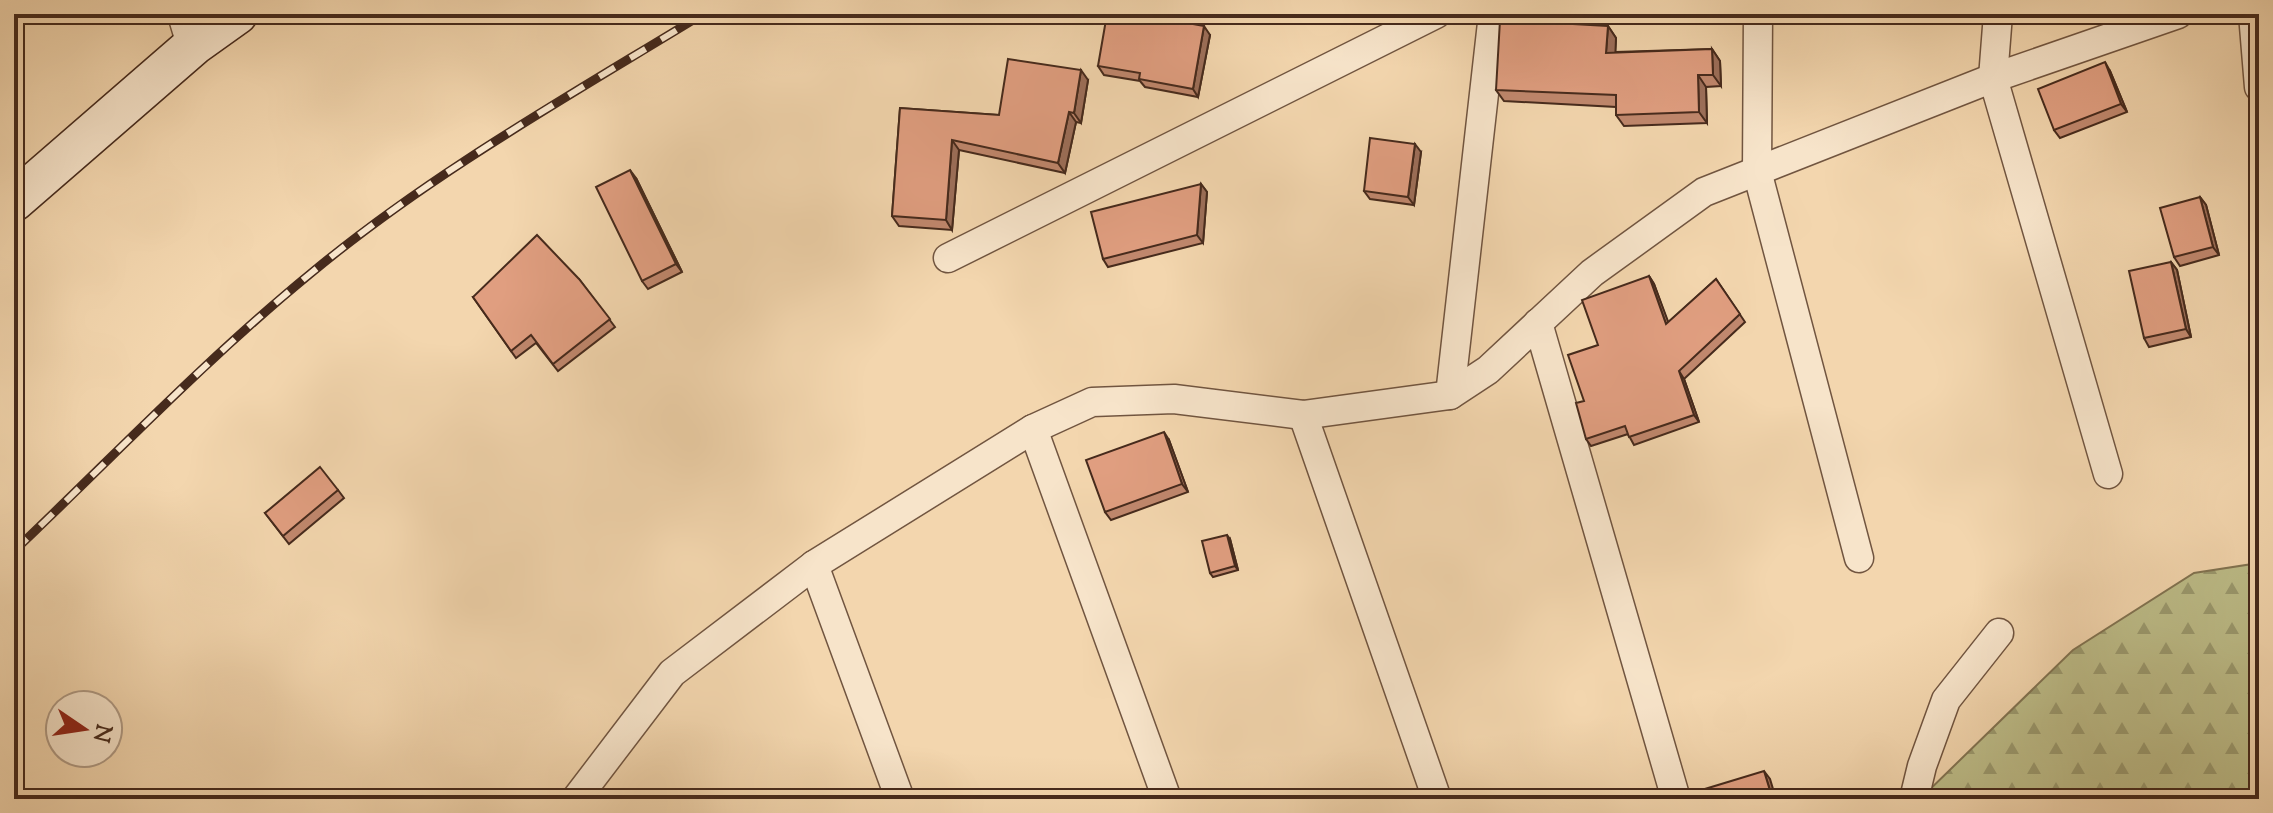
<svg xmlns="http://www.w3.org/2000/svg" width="2273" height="813" viewBox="0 0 2273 813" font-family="'Sorts Mill Goudy',serif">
<defs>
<pattern id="forest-firs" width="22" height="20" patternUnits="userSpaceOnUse" patternTransform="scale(2)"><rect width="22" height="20" fill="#bdbd89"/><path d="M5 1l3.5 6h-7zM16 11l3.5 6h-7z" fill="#9b9a6f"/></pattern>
</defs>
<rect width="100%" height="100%" fill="#f3d6ae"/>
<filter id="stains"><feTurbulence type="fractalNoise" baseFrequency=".0025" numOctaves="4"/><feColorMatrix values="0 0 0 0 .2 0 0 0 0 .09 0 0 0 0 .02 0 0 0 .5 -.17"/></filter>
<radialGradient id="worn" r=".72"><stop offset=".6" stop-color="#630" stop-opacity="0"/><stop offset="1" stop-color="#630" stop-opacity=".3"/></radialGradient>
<path fill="url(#forest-firs)" stroke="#827452" stroke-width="2" d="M2259 563V799H1920L2073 650 2194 573Z"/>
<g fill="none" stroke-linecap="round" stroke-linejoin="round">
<g stroke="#715540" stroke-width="31">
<g id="minor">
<path d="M1758 14 1757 171 1859 558"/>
<path d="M1998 14 1993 78 2108 474"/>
<path d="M2253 14 2259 87"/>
<path d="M948 258 1436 14"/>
<path d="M1538 323 1676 799"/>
<path d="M1450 395 1493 14"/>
<path d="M1303 415 1437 799"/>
<path d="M1033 429 1167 799"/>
<path d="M814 565 900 799"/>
<path d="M576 799 672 673 814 565 1033 429 1092 402 1174 399 1303 415 1450 395 1488 370 1592 273 1704 192 1993 78 2178 14"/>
<path d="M1914 799 1922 766 1946 700 1999 633"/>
</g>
</g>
<g stroke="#715540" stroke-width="39">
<path id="tertiary" d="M186 14 195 44"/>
</g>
<g stroke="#462a1c" stroke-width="43">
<path id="secondary" d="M14 201 195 44 237 14"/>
</g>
<use href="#minor" stroke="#f7e4ca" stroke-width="28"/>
<use href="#tertiary" stroke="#f7e4ca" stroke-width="36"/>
<use href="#secondary" stroke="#f7e4ca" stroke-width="40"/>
<g stroke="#462a1c" stroke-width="9">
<path id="rail" d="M14 551C112 458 205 360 310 274 430 174 569 96 703 14"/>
</g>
<use href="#rail" stroke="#f7e4ca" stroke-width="6" stroke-dasharray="18" stroke-linecap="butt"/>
</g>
<g fill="#c1886e" stroke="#462a1c" stroke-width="2">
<path d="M1184 14 1183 22 1210 35 1198 97 1145 87 1140 81 1104 75 1098 66Z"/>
<path d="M1608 26 1616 38 1615 52 1712 49 1720 61 1721 86 1706 87 1707 123 1624 126 1616 115V107L1504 101 1496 90Z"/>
<path d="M2110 71 2127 112 2060 138 2054 130Z"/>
<path d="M1088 80 1081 123 1076 122 1065 173 959 150 952 230 899 226 892 216 900 108 999 115Z"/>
<path d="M1421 152 1414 205 1370 199 1364 191Z"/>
<path d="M636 178 682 272 648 289 642 281Z"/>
<path d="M1201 184 1207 192 1203 243 1108 267 1103 259Z"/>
<path d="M2200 197 2206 205 2219 255 2180 266 2174 257Z"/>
<path d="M2171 262 2177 270 2191 337 2149 347 2144 338Z"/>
<path d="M1649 276 1654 284 1668 323 1716 279 1745 322 1684 379 1699 422 1634 445 1628 434 1591 446 1586 439 1584 401 1598 345Z"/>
<path d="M579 279 615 327 558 371 536 343 516 358 473 297Z"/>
<path d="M1169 440 1188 492 1111 520 1105 512Z"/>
<path d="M338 490 344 498 289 544 265 513Z"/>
<path d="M1230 539 1238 570 1213 577 1210 573Z"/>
</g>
<g fill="#9d6f5a" stroke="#462a1c" stroke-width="2">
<path d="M1177 14H1184L1182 29 1176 21Z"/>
<path d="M1204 26 1210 35 1198 97 1193 89Z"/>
<path d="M1608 26 1616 38 1615 64 1606 53Z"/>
<path d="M1712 49 1720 61 1721 86 1713 75Z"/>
<path d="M2105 62 2110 71 2127 112 2121 104Z"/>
<path d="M1081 70 1088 80 1081 123 1074 113Z"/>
<path d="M1698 75 1706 87 1707 123 1699 112Z"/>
<path d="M1069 112 1076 122 1065 173 1058 163Z"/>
<path d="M952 140 959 150 952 230 946 220Z"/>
<path d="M1415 144 1421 152 1414 205 1408 197Z"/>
<path d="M630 170 636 178 682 272 676 264Z"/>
<path d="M1201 184 1207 192 1203 243 1197 235Z"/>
<path d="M2200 197 2206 205 2219 255 2213 247Z"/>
<path d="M2171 262 2177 270 2191 337 2186 329Z"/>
<path d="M1649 276 1654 284 1672 332 1666 324Z"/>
<path d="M1679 371 1684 379 1699 422 1694 415Z"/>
<path d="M1164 432 1169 440 1188 492 1182 484Z"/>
<path d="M1227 535 1230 539 1238 570 1235 566Z"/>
<path d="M1764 771 1770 779 1776 799H1774L1772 797Z"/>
</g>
<g fill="#e09e80" stroke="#462a1c" stroke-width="2">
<path d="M1107 14H1177L1176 21 1204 26 1193 89 1139 79 1140 73 1098 66Z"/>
<path d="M1500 20 1608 26 1606 53 1712 49 1713 75H1698L1699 112 1616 115V95L1496 90Z"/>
<path d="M1008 59 1081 70 1074 113 1069 112 1058 163 952 140 946 220 892 216 900 108 999 115Z"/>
<path d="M2105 62 2121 104 2054 130 2038 89Z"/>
<path d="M1370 138 1415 144 1408 197 1364 191Z"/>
<path d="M630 170 676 264 642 281 596 187Z"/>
<path d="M1201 184 1197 235 1103 259 1091 212Z"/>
<path d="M2200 197 2213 247 2174 257 2160 208Z"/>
<path d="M537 235 579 279 610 319 553 364 531 335 511 351 473 297Z"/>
<path d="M2171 262 2186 329 2144 338 2129 271Z"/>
<path d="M1649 276 1666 324 1716 279 1740 314 1679 371 1694 415 1629 437 1625 426 1586 439 1576 403 1584 401 1568 355 1598 345 1582 300Z"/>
<path d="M1164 432 1182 484 1105 512 1086 460Z"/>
<path d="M320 467 338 490 283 536 265 513Z"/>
<path d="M1227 535 1235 566 1210 573 1202 541Z"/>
<path d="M1764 771 1772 797 1764 799H1697L1695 792Z"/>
</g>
<rect width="2273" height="813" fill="none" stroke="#f3d6ae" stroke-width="48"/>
<rect x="16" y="16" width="2241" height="781" fill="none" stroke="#462a1c" stroke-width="4"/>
<rect x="24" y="24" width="2225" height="765" fill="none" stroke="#462a1c" stroke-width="2"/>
<g transform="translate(84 729) rotate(103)"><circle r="38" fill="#f7e4ca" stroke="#b09a84" stroke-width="2"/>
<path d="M0-6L14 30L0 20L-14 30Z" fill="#8f2418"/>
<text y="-12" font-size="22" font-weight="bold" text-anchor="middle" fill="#462a1c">N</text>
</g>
<rect width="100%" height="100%" filter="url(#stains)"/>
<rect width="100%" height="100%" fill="url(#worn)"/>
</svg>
